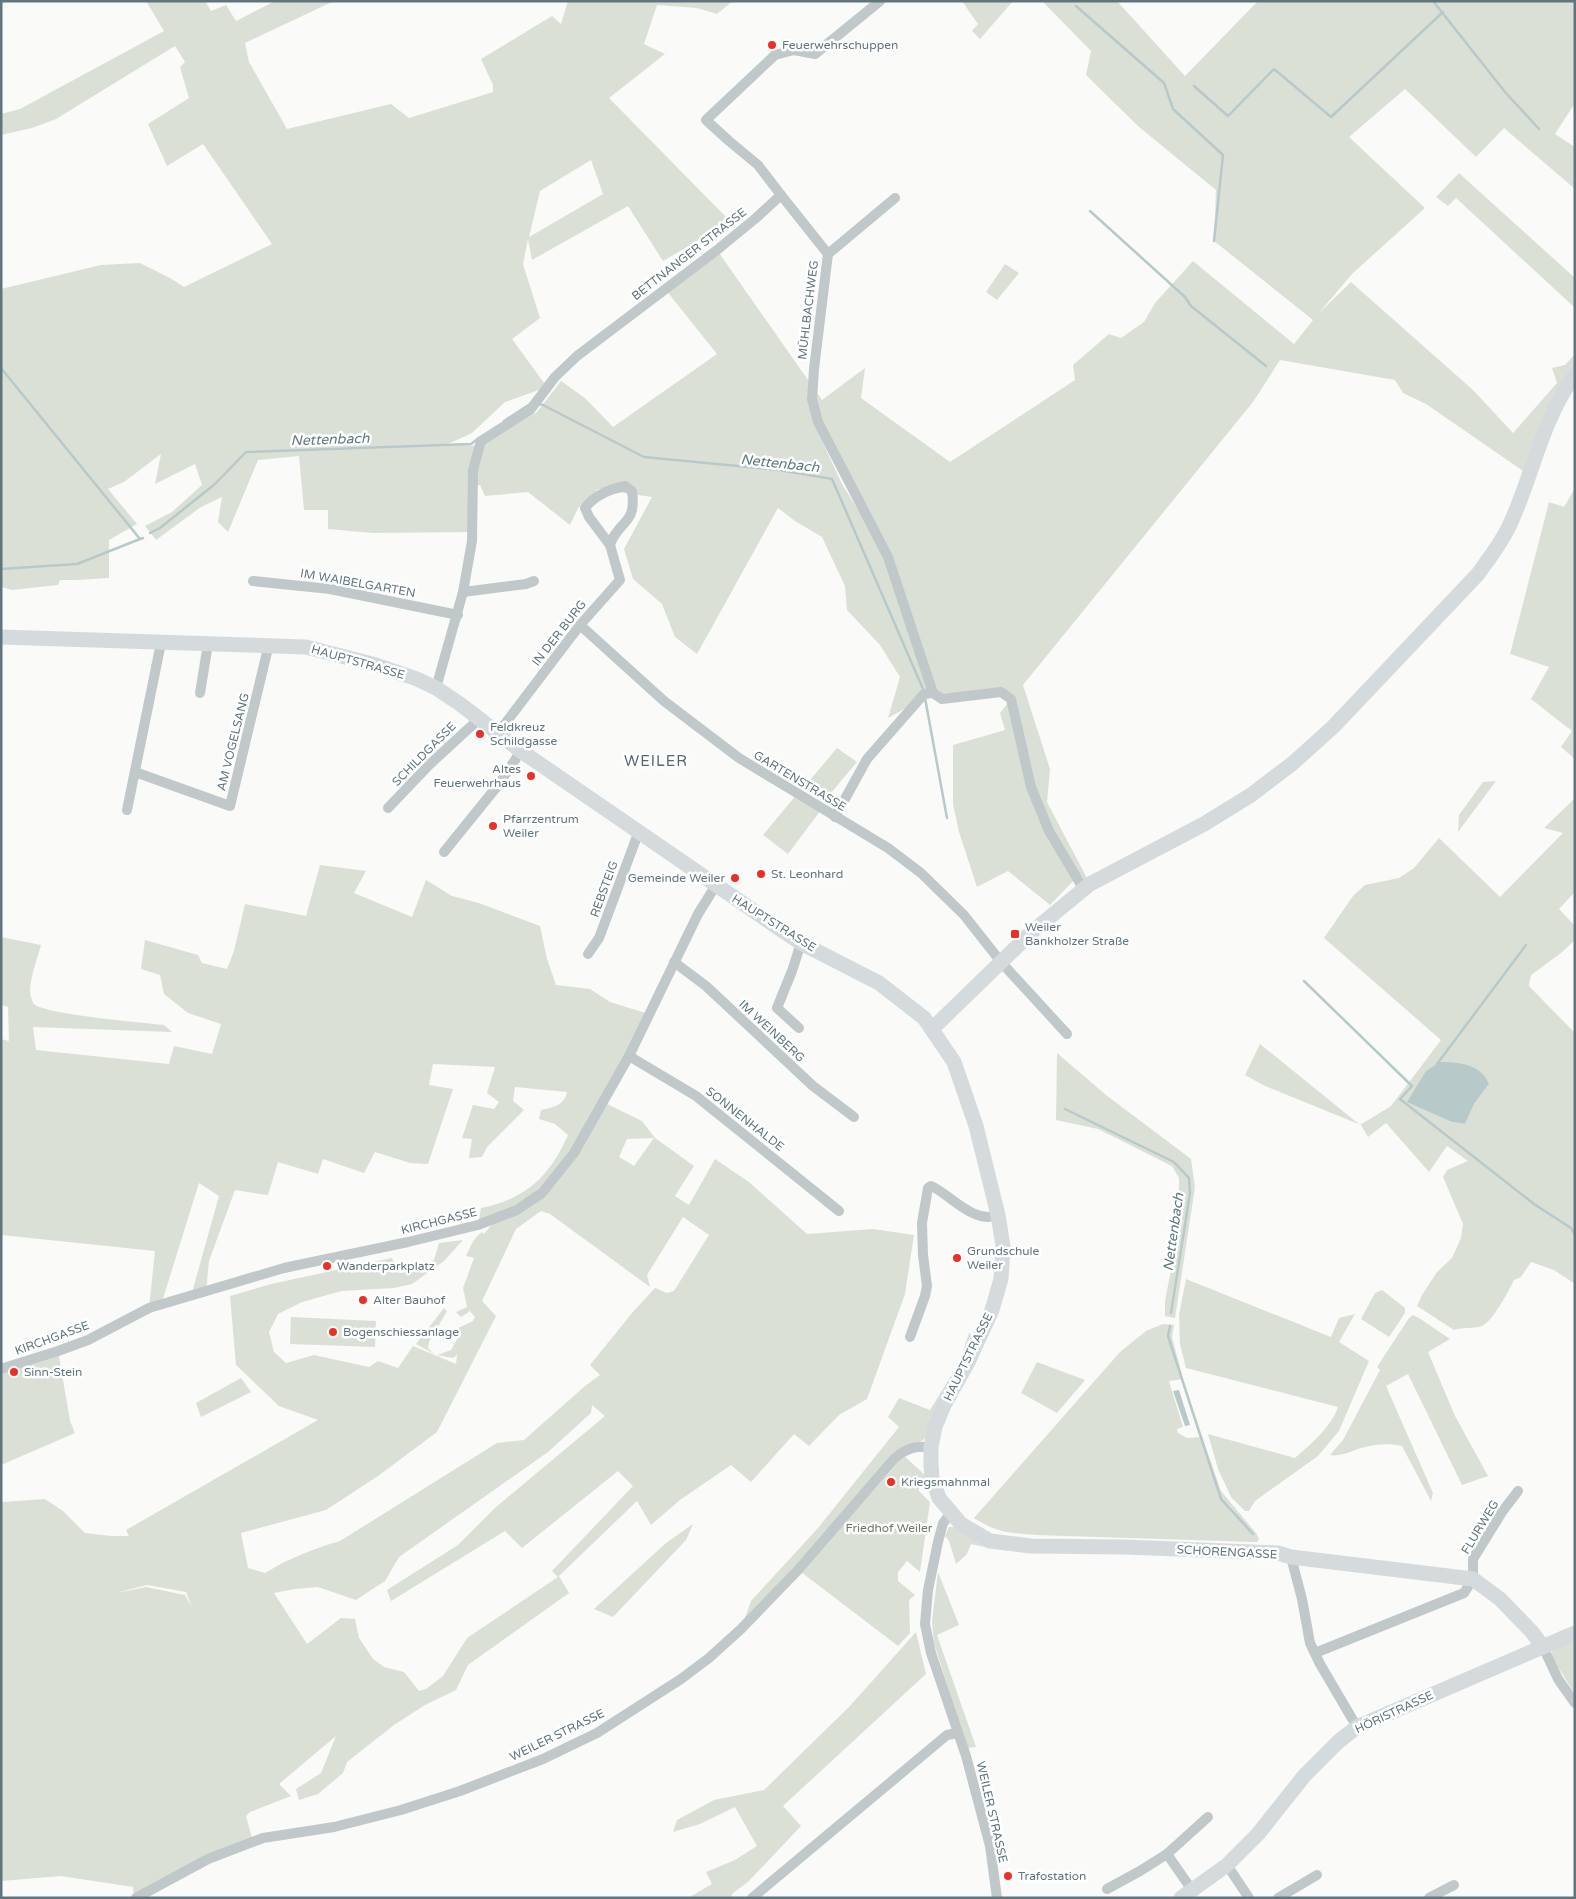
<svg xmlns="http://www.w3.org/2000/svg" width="1576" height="1899" viewBox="0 0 1576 1899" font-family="'Varela Round',sans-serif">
<rect width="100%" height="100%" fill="#fafaf8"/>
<g fill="#dbe0d7" fill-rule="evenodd">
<path d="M146 1H205L211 11 226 5 236 21 275 1H334L245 43 249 62 287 129 391 104 409 118 493 92V85L481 59 552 16 561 24 568 1H733L717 14 697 8 657 5 644 44 665 54 609 98 728 219 711 233 663 261 628 206 532 260 528 239 523 264 540 318 512 339 547 387 505 402 472 433 448 444 478 446 537 412 561 381 585 398 613 427 717 354 665 289 717 250 822 400 865 368 861 398 950 462 1075 380 1073 365 1109 334 1121 338 1144 322 1155 303 1193 261 1294 344 1313 320 1214 241 1216 190 1139 127 1086 75 1091 51 1042 1H1117L1185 76 1258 1H1575V103L1555 134 1575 147V189L1504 128 1476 157 1405 89 1349 137 1425 208 1352 274 1319 313 1351 282 1473 390 1513 433 1557 383 1552 368 1565 365 1575 354V375L1529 475 1426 404 1403 393 1395 380 1280 360 1253 402 1023 685 1050 769 1047 802 1090 884 1074 880 1050 905 1008 871 977 887 959 832 953 804V745L1005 730 1000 713 1011 699 1001 692 942 699 933 693 888 718 900 677 880 645 847 610 845 586 822 537 795 521 778 508 697 654 675 637 662 604 633 579 624 549 652 497 598 489 578 508 570 525 528 492 485 496 480 485 470 487 472 532 372 533 328 529V510H304L299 456 258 460 228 532 218 522 222 497 201 507 156 540 145 526 172 512 202 485 195 464 155 484 161 454 124 482 108 489 137 524 109 540V578L76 580H60L58 585 12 590 1 587V289L101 265 140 263 170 278 184 287 272 244 203 144 167 166 148 124 189 98 180 67 185 62 175 46 56 119 32 128 1 135V114L20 109 164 31ZM591 160 603 194 529 237 540 191ZM819 434 883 550 842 484Z"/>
<path d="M962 1H1013L980 39 972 31 978 24Z"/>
<path d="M1459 173 1575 278V308L1456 198 1448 206 1436 197Z"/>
<path d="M1005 264 1019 273 997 300 986 292Z"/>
<path d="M1575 488V759L1561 747 1572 731 1531 699 1549 667 1510 654 1549 502 1564 507Z"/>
<path d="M837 748 857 762 830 794 810 780Z"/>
<path d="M1496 781 1458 832 1459 815 1483 782Z"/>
<path d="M797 794 821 810 788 854 763 835Z"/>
<path d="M1575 798V892L1559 909 1575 926V940L1561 953 1531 975 1529 986 1575 1033V1284L1554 1270 1531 1262 1521 1277 1514 1280C1508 1292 1493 1321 1482 1326 1473 1329 1463 1327 1454 1330L1417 1306 1422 1295 1437 1272 1452 1258 1461 1238 1463 1224 1443 1177 1447 1170 1468 1161 1447 1146 1429 1172 1386 1123 1368 1137 1361 1125 1265 1086 1245 1075 1260 1044 1360 1125 1391 1106 1441 1040 1324 938 1353 896 1365 885 1399 878 1414 868 1439 838 1500 897 1563 833 1544 828ZM1489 1084 1474 1104 1465 1124 1452 1122 1435 1113Z"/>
<path d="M320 865 366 871 354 893 412 917 426 880 452 896 479 903 540 926 547 959 556 985 590 989 610 1002 649 1014 603 1102 642 1121 655 1138 694 1166 675 1196 689 1205 715 1159 749 1182 807 1234 873 1229 914 1235 905 1294 867 1399 839 1415 809 1446 794 1434 751 1482 731 1465 680 1500 651 1525 637 1501 559 1576 569 1593 468 1665 456 1690 425 1705 394 1725 347 1762 343 1773 318 1794 299 1800 296 1789 321 1773 336 1736 279 1784 291 1796 250 1812 246 1816 252 1838 134 1898 133 1887 61 1876 1 1881V1501L3 1502 45 1499 63 1511 85 1533 111 1536H129L126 1530 318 1420 279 1406 236 1365 230 1296 271 1284 392 1258 399 1273 412 1271 434 1260 439 1243 463 1240 444 1261 412 1284 394 1288 342 1291 302 1302 278 1314 269 1332 274 1352 286 1363 314 1355 369 1367 378 1361 398 1368 413 1346 456 1364 457 1355 453 1358 437 1355 451 1350 461 1332 454 1330 473 1321 475 1317 469 1310V1312L461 1317 456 1312 467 1307 463 1288 474 1258 466 1256C471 1246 473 1238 482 1232L484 1234 496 1219 478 1225 481 1208C527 1198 549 1177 568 1135L555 1124 539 1119 541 1110C553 1107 564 1106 567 1092L515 1087 513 1101 524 1110 487 1147 482 1157 469 1158 472 1139 462 1138 473 1105 494 1109 499 1102 487 1093 495 1067 433 1064 429 1085 453 1089 428 1164 410 1163 375 1152 364 1173 323 1159 318 1174 278 1162 268 1195 235 1190 209 1261 206 1292 191 1296 219 1196 199 1183 161 1305 149 1308 155 1251 1 1235V1039L9 1041 8 1007 1 1005V937L41 945C38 957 27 986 31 997 32 1000 33 1003 34 1004 43 1014 145 1023 164 1025L172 1032 33 1027 36 1050 169 1064 174 1046 212 1054 221 1024 188 1013 164 994 160 975 141 969 145 940 198 955 202 963 227 969 234 951 245 904 306 916ZM654 1138 634 1166 619 1157 627 1139ZM541 1211 550 1214 650 1287 647 1275 683 1217 709 1235 674 1291 667 1293 655 1288 632 1313 590 1365 600 1375 585 1386 524 1440 497 1443 340 1541C313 1549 289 1558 265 1573L248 1568 241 1533 326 1510 378 1476 437 1432 496 1316 482 1301 516 1229ZM592 1405 605 1416 496 1507 458 1545 387 1590 391 1601 505 1531 522 1548 618 1471 633 1486 552 1571 558 1577 467 1638 443 1676 426 1689 419 1691 404 1672 384 1667 373 1659 359 1638 355 1619 341 1618 307 1644 274 1593 295 1589 318 1587 356 1600 385 1581 399 1557 548 1452 591 1413ZM147 1585 186 1592 192 1607 185 1595 146 1587 116 1593Z"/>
<path d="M1057 1053 1106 1095 1191 1159 1195 1187 1175 1318 1165 1316V1301L1179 1229V1178L1172 1166 1098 1129 1056 1120Z"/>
<path d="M1186 1279 1331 1337 1339 1318 1355 1314 1339 1342 1369 1361 1339 1431 1318 1456 1255 1501 1249 1511H1245L1231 1497 1218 1469 1208 1434 1295 1458C1311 1444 1331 1427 1338 1407L1186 1368 1180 1344 1179 1315Z"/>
<path d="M1382 1290 1405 1308V1313L1389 1337 1361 1319 1375 1293Z"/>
<path d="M444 1308 447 1311 429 1342 428 1348 434 1354 416 1344Z"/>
<path d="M1413 1315 1419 1318 1450 1339 1428 1352 1455 1416 1488 1476 1462 1485 1408 1374 1386 1386 1433 1493 1431 1501 1402 1446C1388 1443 1375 1444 1361 1448 1351 1451 1341 1457 1330 1455L1343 1440 1380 1370 1377 1367 1409 1318Z"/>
<path d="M291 1317 376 1321 375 1347 290 1344Z"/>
<path d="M1163 1324 1174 1325 1172 1337 1183 1379 1169 1381 1183 1427 1177 1429 1178 1433 1187 1438 1202 1437 1221 1491 1256 1533 1259 1539 1257 1542H1252L1036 1535C1009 1533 998 1533 974 1518L1120 1352 1146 1331Z"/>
<path d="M969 1333 974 1336 928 1435 922 1441 895 1453 741 1629 751 1601 818 1528 899 1427 888 1417 899 1398 930 1410 959 1363Z"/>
<path d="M58 1351 70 1421 75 1433 1 1465V1369Z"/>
<path d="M1037 1362 1085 1380 1057 1413 1021 1393Z"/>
<path d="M241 1378 251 1392 201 1417 196 1403Z"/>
<path d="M904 1456 925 1475 924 1483 918 1490 930 1502 920 1572 907 1561 898 1572V1581L915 1595 909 1600 910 1633 898 1646 801 1572Z"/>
<path d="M693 1524 686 1540 613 1617 594 1609 666 1543Z"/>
<path d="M949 1527H957L989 1548 971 1544 967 1554 956 1564 949 1541 945 1536Z"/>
<path d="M938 1572 959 1625 937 1635 976 1747 967 1748 934 1643 932 1621Z"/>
<path d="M916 1632 926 1674 783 1806 801 1826 748 1882 733 1893 730 1898H688L712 1884 706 1872 735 1860 757 1846 735 1807 700 1824 673 1832 677 1820 714 1800 764 1790 849 1707Z"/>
<path d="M1575 1639V1694L1551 1656 1552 1651Z"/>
</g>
<g fill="#b8c9ca">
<path d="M1440 1062C1459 1062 1481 1064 1489 1084L1474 1104 1465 1124 1452 1122 1407 1102 1426 1071Z"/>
<path d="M1179 1390 1190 1425 1185 1426 1173 1391Z"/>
</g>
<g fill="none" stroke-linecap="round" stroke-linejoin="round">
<g stroke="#b8c9ca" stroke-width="2.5">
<path d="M1433 1 1505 92 1539 129"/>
<path d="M1076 6 1164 83 1173 109 1223 155 1214 241"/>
<path d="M1194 86 1228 116 1274 69 1331 117 1443 12"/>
<path d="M1090 211 1185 297 1191 306 1266 366"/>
<path d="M1 368 140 539 143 538"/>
<path d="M539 404 543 405 644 457 779 470 832 479 923 689"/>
<path d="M504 421 530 404"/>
<path d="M150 533 160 528 215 484 246 452 471 444 479 438"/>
<path d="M1 569 77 564 140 539"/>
<path d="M925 698 947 818"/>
<path d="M1304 981 1412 1086 1400 1099 1534 1204 1571 1228 1575 1235"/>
<path d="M1437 1064 1526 945"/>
<path d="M1065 1109 1174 1162 1189 1178 1190 1193 1171 1313"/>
<path d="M1170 1326 1168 1336 1221 1499 1253 1534"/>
</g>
<g stroke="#c1c8ca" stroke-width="10">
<path d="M781 195 828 254 814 369 812 399 818 422 888 557 933 693 924 694 867 759 835 817"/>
<path d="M828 254 895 198"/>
<path d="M253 581 330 589 458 615"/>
<path d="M463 592 526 584 534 581"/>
<path d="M580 625 664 701 739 758 888 848 921 873 964 915 1001 962 1067 1034"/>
<path d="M436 688 463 592 472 541 473 470 481 441 530 410 555 377 577 356 717 250 756 218 781 195 758 165 729 141 706 120 775 55 794 50 815 54 880 1"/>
<path d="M200 693 208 644"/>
<path d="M933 693 942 699 1001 692 1011 699 1031 787 1049 831 1084 890"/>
<path d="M498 733 580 625 620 580 610 545 589 517 585 508C594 496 610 489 625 486L632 491C637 526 618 520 610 545"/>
<path d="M135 772 230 806 269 644"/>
<path d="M388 808 429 765 479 719"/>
<path d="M127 810 161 643"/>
<path d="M444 852 499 784 521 751"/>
<path d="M588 954 599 938 639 831"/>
<path d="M674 962 706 986 813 1086 854 1117"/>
<path d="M799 1028 777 1008 792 971 801 943"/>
<path d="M629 1056 696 1096 839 1211"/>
<path d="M910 1337 925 1296 927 1286 923 1255 922 1223 928 1188 931 1186C950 1194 974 1225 998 1215"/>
<path d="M1 1369 58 1351 88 1340 149 1308 284 1268 408 1242 478 1225 517 1210 527 1203 542 1193 574 1153 629 1056 698 914 716 885"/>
<path d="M951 1513 943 1523 938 1542 928 1590 925 1624 931 1653 966 1756 990 1846 997 1898"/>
<path d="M1291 1557 1302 1599 1310 1643 1320 1664 1357 1727"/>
<path d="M1543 1647 1558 1679 1575 1703"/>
<path d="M1315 1653 1464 1593 1473 1579V1559L1502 1512 1518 1491"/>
<path d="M1167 1854 1208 1817"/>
<path d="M1227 1865 1249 1898"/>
<path d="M1107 1889 1140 1871 1167 1854 1192 1890"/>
<path d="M136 1898 208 1859 263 1838 334 1827 401 1810 460 1791 543 1759 597 1733 681 1679 709 1658 741 1629 798 1570 894 1459C906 1448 915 1446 931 1447"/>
<path d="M752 1898 947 1735 957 1733"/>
<path d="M1278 1898 1317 1875"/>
<path d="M1429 1898 1454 1885"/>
</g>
<g stroke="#d5dbdd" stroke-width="15">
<path d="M1 637 306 647 376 665 417 679 436 688 460 704 521 751 783 931 801 943 879 983 924 1018 954 1062 976 1126 998 1215 1003 1246 1001 1279 992 1310 968 1362 944 1405 935 1427 931 1447V1464L932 1478 939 1498 961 1524 990 1541 1031 1546 1124 1547 1278 1553 1291 1557 1473 1579 1500 1599 1532 1632 1543 1647"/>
<path d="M932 1029 1033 931 1090 884 1204 824 1251 795 1293 763 1333 727 1478 574C1490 557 1503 541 1511 522 1533 474 1542 419 1575 375"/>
<path d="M1181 1898 1227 1865 1258 1834 1304 1776 1338 1742 1357 1727 1575 1633"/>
</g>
</g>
<g fill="#eb3027" stroke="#fff" stroke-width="2">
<circle cx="772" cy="45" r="5"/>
<circle cx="480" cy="734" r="5"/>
<circle cx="531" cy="776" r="5"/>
<circle cx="493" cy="826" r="5"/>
<circle cx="761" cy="874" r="5"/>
<circle cx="735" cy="878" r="5"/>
<rect x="1010" y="929" width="10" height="10" rx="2.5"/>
<circle cx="957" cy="1258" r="5"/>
<circle cx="327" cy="1266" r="5"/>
<circle cx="363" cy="1300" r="5"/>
<circle cx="333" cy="1332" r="5"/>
<circle cx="14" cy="1372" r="5"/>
<circle cx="891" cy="1482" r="5"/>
<circle cx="1008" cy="1876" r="5"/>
</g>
<g text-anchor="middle" stroke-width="5" stroke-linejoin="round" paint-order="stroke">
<g font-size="12" fill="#5f767e" stroke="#fff" text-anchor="start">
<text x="782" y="49">Feuerwehrschuppen</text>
<text x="490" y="731">Feldkreuz<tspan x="490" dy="14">Schildgasse</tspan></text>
<text x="521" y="773" text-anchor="end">Altes<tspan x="521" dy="14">Feuerwehrhaus</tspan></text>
<text x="503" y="823">Pfarrzentrum<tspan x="503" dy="14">Weiler</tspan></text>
<text x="771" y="878">St. Leonhard</text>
<text x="725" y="882" text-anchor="end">Gemeinde Weiler</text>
<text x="1025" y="931">Weiler<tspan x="1025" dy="14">Bankholzer Straße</tspan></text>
<text x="967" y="1255">Grundschule<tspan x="967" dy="14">Weiler</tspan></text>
<text x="337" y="1270">Wanderparkplatz</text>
<text x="373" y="1304">Alter Bauhof</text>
<text x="343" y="1336">Bogenschiessanlage</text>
<text x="24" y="1376">Sinn-Stein</text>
<text x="901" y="1486">Kriegsmahnmal</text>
<text x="1018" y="1880">Trafostation</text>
</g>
<g font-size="12" fill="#5f767e" stroke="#fff">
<text transform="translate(689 254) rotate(-38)" y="4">BETTNANGER STRASSE</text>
<text transform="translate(808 310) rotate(-83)" y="4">MÜHLBACHWEG</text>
<text transform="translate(358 583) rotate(10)" y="4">IM WAIBELGARTEN</text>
<text transform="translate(559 633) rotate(-52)" y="4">IN DER BURG</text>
<text transform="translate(358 662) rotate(16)" y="4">HAUPTSTRASSE</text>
<text transform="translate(233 742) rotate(-76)" y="4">AM VOGELSANG</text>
<text transform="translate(424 754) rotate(-45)" y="4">SCHILDGASSE</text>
<text transform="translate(800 781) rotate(31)" y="4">GARTENSTRASSE</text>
<text transform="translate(604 889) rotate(-70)" y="4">REBSTEIG</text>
<text transform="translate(774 923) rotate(32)" y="4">HAUPTSTRASSE</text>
<text transform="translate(772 1031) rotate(43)" y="4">IM WEINBERG</text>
<text transform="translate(745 1119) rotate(38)" y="4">SONNENHALDE</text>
<text transform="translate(439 1221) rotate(-14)" y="4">KIRCHGASSE</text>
<text transform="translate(52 1338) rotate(-20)" y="4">KIRCHGASSE</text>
<text transform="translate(968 1357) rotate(-64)" y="4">HAUPTSTRASSE</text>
<text transform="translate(1480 1527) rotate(-59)" y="4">FLURWEG</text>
<text transform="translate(1227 1552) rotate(3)" y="4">SCHORENGASSE</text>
<text transform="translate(1394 1712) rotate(-25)" y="4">HÖRISTRASSE</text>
<text transform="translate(557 1735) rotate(-26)" y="4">WEILER STRASSE</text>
<text transform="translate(992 1812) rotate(77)" y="4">WEILER STRASSE</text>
</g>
<g font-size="12" fill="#6c7b63" stroke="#fff">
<text x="889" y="1532">Friedhof Weiler</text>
</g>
<g font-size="14" font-style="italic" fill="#5e7b7d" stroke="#fff">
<text transform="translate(330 439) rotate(-2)" y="5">Nettenbach</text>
<text transform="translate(780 463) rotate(6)" y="5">Nettenbach</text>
<text transform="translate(1173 1232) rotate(-82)" y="5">Nettenbach</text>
</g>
<g font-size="15" letter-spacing="1" fill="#56686f" stroke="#fff">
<text x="656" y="766">WEILER</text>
</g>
</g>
<rect width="1576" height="1899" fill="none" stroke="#5f767e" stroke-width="5"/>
</svg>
